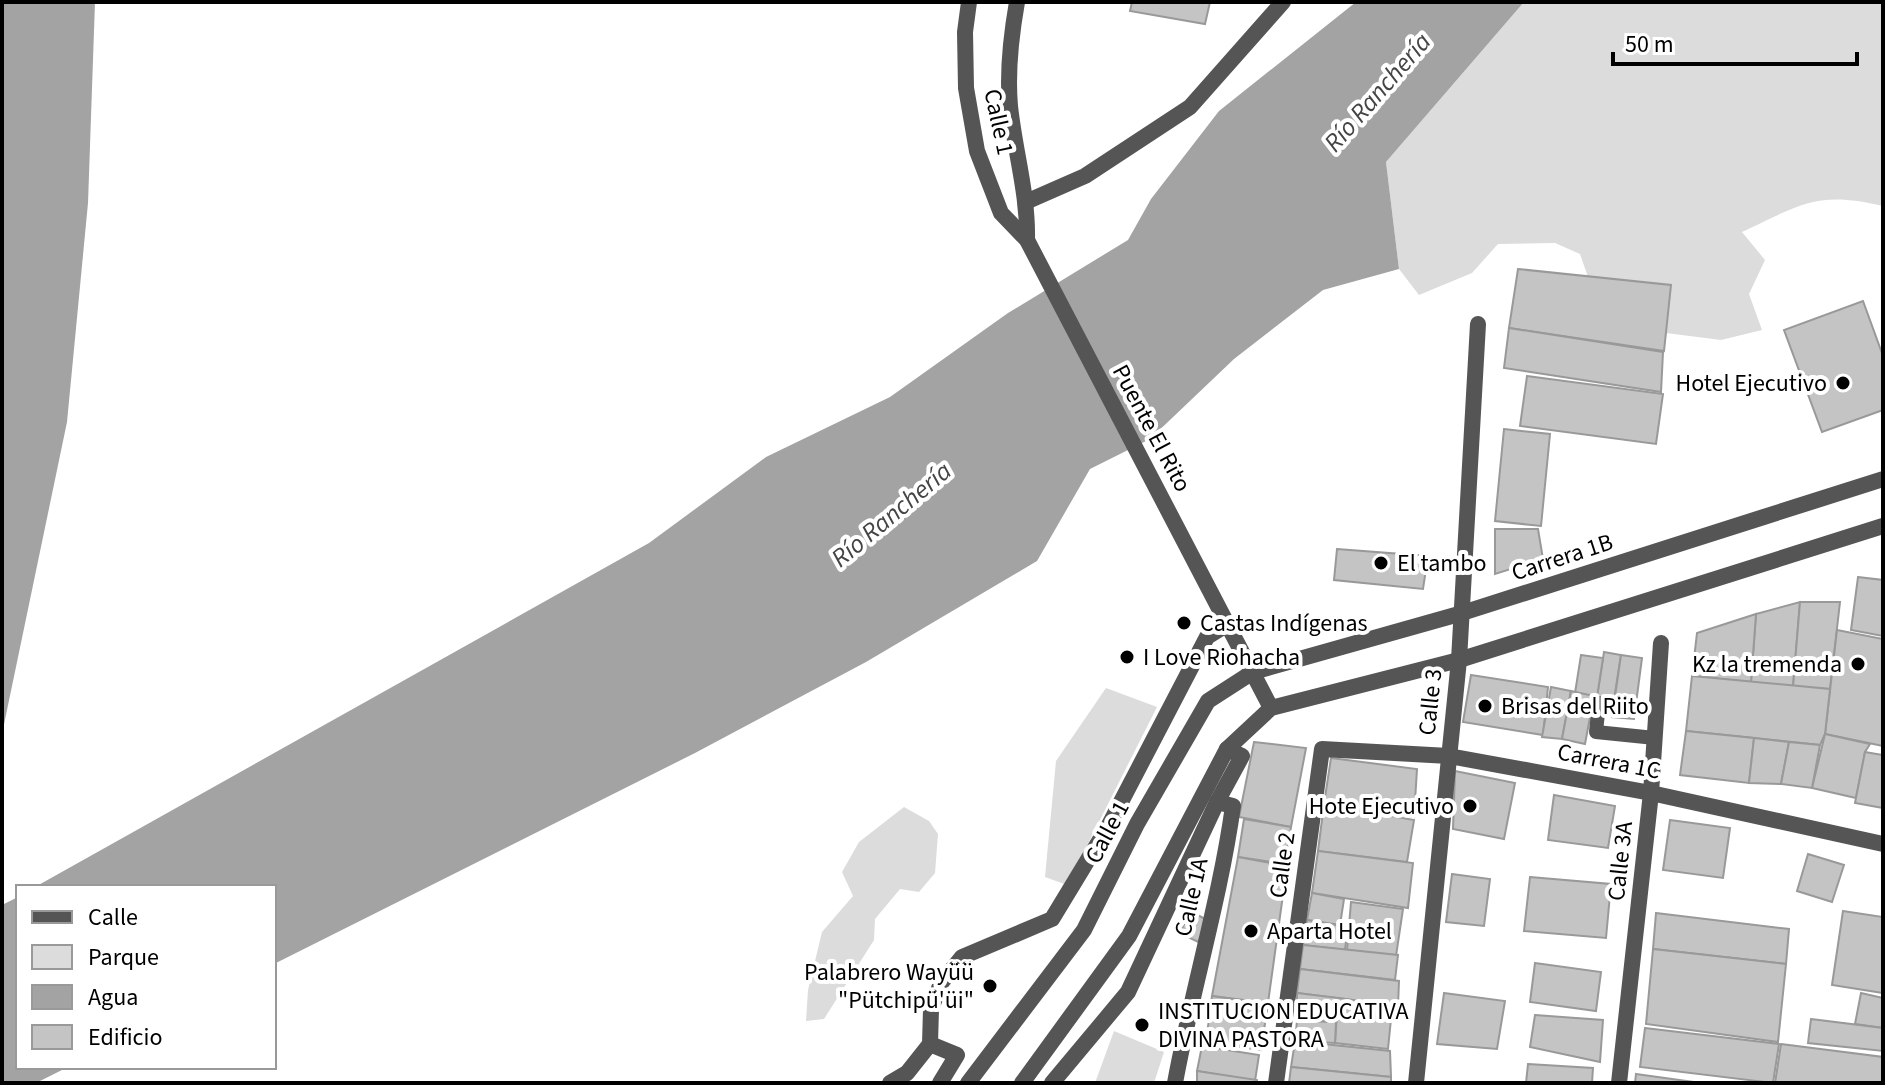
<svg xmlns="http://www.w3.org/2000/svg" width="1885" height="1085" viewBox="0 0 1885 1085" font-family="'Source Sans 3',sans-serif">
<rect width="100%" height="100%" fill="#fff"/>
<g fill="#dcdcdc">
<path d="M1524 2H1883V206C1817 190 1800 205 1742 232L1765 260 1749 294 1762 330 1721 340 1666 333 1671 285 1588 277 1580 254 1555 243 1498 244 1472 273 1419 295 1399 269 1386 162Z"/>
<path d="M1106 688 1157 707 1067 885 1045 877 1056 761Z"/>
<path d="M904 807 929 821 938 834 935 873 919 892 900 889 875 919 874 940 824 1019 806 1021 808 990 822 932 853 896 842 872 859 842Z"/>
<path d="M1114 1031 1164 1052 1154 1083H1095Z"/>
</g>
<g fill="#a3a3a3">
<path d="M2 2H95L88 203 67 422 2 734Z"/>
<path d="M1356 2H1524L1386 162 1399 269 1323 290 1234 359 1150 439 1090 469 1037 561 866 662 695 753 274 964V887H35L649 543 766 457 890 397 1008 313 1128 240 1151 199 1219 111Z"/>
<path d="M18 897V1067H68L36 1083H2V905Z"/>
</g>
<g fill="#c4c4c4" stroke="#999" stroke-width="2">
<path d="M1132 2H1210L1205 24 1130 11Z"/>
<path d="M1518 269 1671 285 1664 351 1509 328Z"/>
<path d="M1863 301 1883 356V410L1822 432 1784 330Z"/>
<path d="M1509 328 1663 352 1661 392 1504 368Z"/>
<path d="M1527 376 1663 394 1656 444 1520 426Z"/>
<path d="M1504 429 1550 434 1541 526 1495 521Z"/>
<path d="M1495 529H1538L1543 559 1495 574Z"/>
<path d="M1337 549 1428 556 1423 589 1334 580Z"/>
<path d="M1858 577 1883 580V636L1851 630Z"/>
<path d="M1800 602 1793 687 1751 682 1756 614Z"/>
<path d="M1800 602H1840L1830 689 1793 687Z"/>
<path d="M1756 614 1751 682 1692 676 1697 633Z"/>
<path d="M1837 630 1883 639V746L1825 734Z"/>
<path d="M1604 652 1621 655 1614 700 1597 697Z"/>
<path d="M1581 655 1603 658 1597 697 1575 693Z"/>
<path d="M1621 655 1642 658 1634 719 1612 717Z"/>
<path d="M1471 675 1548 687 1543 735 1463 722Z"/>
<path d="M1692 676 1830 689 1825 734 1820 745 1686 731Z"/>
<path d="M1551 687 1571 691 1562 739 1542 737Z"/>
<path d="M1571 691 1594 696 1585 744 1562 739Z"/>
<path d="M1686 731 1754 738 1749 783 1680 775Z"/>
<path d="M1825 734 1870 744 1865 752 1856 798 1812 788Z"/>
<path d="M1754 738 1789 742 1781 784 1749 783Z"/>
<path d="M1254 742 1306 748 1291 827 1239 817Z"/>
<path d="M1789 742 1820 745 1812 788 1781 784Z"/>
<path d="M1865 752 1883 755V808L1855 803Z"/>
<path d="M1331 758 1417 769 1414 817 1324 804Z"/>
<path d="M1455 771 1515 783 1504 839 1453 829Z"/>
<path d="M1554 795 1615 806 1608 848 1548 840Z"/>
<path d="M1324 804 1414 820 1407 862 1318 851Z"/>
<path d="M1244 819 1291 827 1285 864 1238 857Z"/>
<path d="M1670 820 1730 828 1723 878 1663 870Z"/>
<path d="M1318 851 1413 863 1408 908 1312 893Z"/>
<path d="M1808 854 1844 865 1832 902 1797 891Z"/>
<path d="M1238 857 1287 866 1268 1003 1212 996Z"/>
<path d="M1452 874 1490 879 1484 926 1446 922Z"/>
<path d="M1530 877 1611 884 1606 938 1524 931Z"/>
<path d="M1312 893 1344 899 1340 925 1307 920Z"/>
<path d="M1351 902 1403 909 1396 956 1347 950Z"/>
<path d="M1190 911 1209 921 1198 942 1180 933Z"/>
<path d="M1843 911 1883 917V993L1832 985Z"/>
<path d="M1656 913 1789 929 1786 964 1653 949Z"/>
<path d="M1307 920 1348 927 1345 950 1303 945Z"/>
<path d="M1303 945 1398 955 1395 980 1300 969Z"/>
<path d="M1653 949 1786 964 1778 1042 1646 1024Z"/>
<path d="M1535 963 1601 972 1596 1011 1530 1002Z"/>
<path d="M1300 969 1399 981 1398 1006 1297 993Z"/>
<path d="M1297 993 1339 998 1335 1021H1297Z"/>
<path d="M1444 993 1505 1001 1497 1049 1437 1044Z"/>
<path d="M1861 993 1883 998V1028L1855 1024Z"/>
<path d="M1212 996 1268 1004 1261 1050 1206 1042Z"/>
<path d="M1339 998 1396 1006 1393 1017 1337 1013Z"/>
<path d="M1337 1013 1391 1019 1388 1049 1335 1043Z"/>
<path d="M1535 1015 1603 1020 1600 1062 1530 1047Z"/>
<path d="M1811 1019 1883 1028V1051L1808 1043Z"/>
<path d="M1297 1021 1336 1022 1335 1043 1295 1041Z"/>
<path d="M1645 1028 1779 1044 1773 1083 1640 1067Z"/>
<path d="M1295 1041 1390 1051 1391 1077 1291 1067Z"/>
<path d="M1781 1044 1883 1057V1083H1775Z"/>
<path d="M1202 1046 1259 1055 1255 1081 1197 1071Z"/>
<path d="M1528 1064 1593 1068 1592 1083H1526Z"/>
<path d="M1291 1067 1391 1077V1083H1289Z"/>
<path d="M1197 1071 1257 1080V1083H1197Z"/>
<path d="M1636 1074 1701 1083H1635Z"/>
</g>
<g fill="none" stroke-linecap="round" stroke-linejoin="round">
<path stroke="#555" stroke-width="14" d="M1599 703 1596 732 1655 738"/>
<g stroke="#555" stroke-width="16">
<path d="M930 1044 957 1055 940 1083"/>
<path d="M890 1083 907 1073 930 1044 931 1009 941 983 962 957 1052 919 1109 825 1207 637 1228 624"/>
<path d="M1052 1083 1128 992 1217 802"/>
<path d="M1175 1083C1192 990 1220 899 1233 806L1217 802 1242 756 1227 749"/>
</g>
<g stroke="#555" stroke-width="16">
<path d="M1028 201 1085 176 1190 107 1283 2"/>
<path d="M1276 1083 1322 749 1449 756 1651 793 1883 844"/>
<path d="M1416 1083 1459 660 1478 324"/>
<path d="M1619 1083 1651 793 1661 643"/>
</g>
<g stroke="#555" stroke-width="16">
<path d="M969 2 965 32 966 88 977 151 1001 213 1027 240 1271 708"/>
<path d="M1017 2C1011 36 1007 72 1010 106 1015 153 1028 193 1027 240"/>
<path d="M968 1083 1084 930 1137 824 1208 701 1253 672 1459 614 1883 479"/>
<path d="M1022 1083 1129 936 1227 749 1271 708 1459 660 1883 526"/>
</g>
</g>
<g fill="#000" stroke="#fff" stroke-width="3">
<circle cx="1843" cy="383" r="8"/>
<circle cx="1381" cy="563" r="8"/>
<circle cx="1184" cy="623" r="8"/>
<circle cx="1127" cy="657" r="8"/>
<circle cx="1858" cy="664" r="8"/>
<circle cx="1485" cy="706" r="8"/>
<circle cx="1470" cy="806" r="8"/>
<circle cx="1251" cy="931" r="8"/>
<circle cx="990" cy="986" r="8"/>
<circle cx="1142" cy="1025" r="8"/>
</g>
<g text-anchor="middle" stroke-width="8" stroke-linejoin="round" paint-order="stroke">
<g font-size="24" fill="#000" stroke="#fff">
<text transform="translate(999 122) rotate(78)" y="8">Calle 1</text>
<text transform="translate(1152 428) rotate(62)" y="8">Puente El Rito</text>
<text transform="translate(1562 557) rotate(-18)" y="8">Carrera 1B</text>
<text transform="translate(1430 702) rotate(-84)" y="8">Calle 3</text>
<text transform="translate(1609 761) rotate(11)" y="8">Carrera 1C</text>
<text transform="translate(1107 832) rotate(-62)" y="8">Calle 1</text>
<text transform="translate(1620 861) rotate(-84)" y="8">Calle 3A</text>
<text transform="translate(1282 865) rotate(-82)" y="8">Calle 2</text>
<text transform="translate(1191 897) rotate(-77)" y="8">Calle 1A</text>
</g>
<g font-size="24" fill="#000" stroke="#fff" text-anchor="start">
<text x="1827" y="391" text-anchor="end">Hotel Ejecutivo</text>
<text x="1397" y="571">El tambo</text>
<text x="1200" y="631">Castas Indígenas</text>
<text x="1143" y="665">I Love Riohacha</text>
<text x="1842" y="672" text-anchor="end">Kz la tremenda</text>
<text x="1501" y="714">Brisas del Riito</text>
<text x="1454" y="814" text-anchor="end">Hote Ejecutivo</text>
<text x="1267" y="939">Aparta Hotel</text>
<text x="974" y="980" text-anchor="end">Palabrero Wayüü<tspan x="974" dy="28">"Pütchipü'üi"</tspan></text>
<text x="1158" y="1019">INSTITUCION EDUCATIVA<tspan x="1158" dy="28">DIVINA PASTORA</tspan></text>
</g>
<g font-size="26" font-style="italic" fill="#444" stroke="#fff">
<text transform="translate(1377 92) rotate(-49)" y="9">Río Ranchería</text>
<text transform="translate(891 514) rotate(-40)" y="9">Río Ranchería</text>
</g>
</g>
<rect width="1885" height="1085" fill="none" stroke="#000000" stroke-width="8"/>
<rect x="16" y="885" width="260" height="184" fill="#ffffff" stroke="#999999" stroke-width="2"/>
<rect x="32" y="911" width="40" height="12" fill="#555555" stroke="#999999" stroke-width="2"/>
<text x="88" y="925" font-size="24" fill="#000000">Calle</text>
<rect x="32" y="945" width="40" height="24" fill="#dcdcdc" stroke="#999999" stroke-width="2"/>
<text x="88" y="965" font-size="24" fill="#000000">Parque</text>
<rect x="32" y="985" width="40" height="24" fill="#a3a3a3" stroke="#999999" stroke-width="2"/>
<text x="88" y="1005" font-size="24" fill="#000000">Agua</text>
<rect x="32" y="1025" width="40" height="24" fill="#c4c4c4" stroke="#999999" stroke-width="2"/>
<text x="88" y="1045" font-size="24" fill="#000000">Edificio</text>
<path d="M1613 52v12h244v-12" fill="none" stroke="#000000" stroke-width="4"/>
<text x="1625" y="52" font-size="24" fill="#000000" stroke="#ffffff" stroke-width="6" paint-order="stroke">50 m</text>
</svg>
